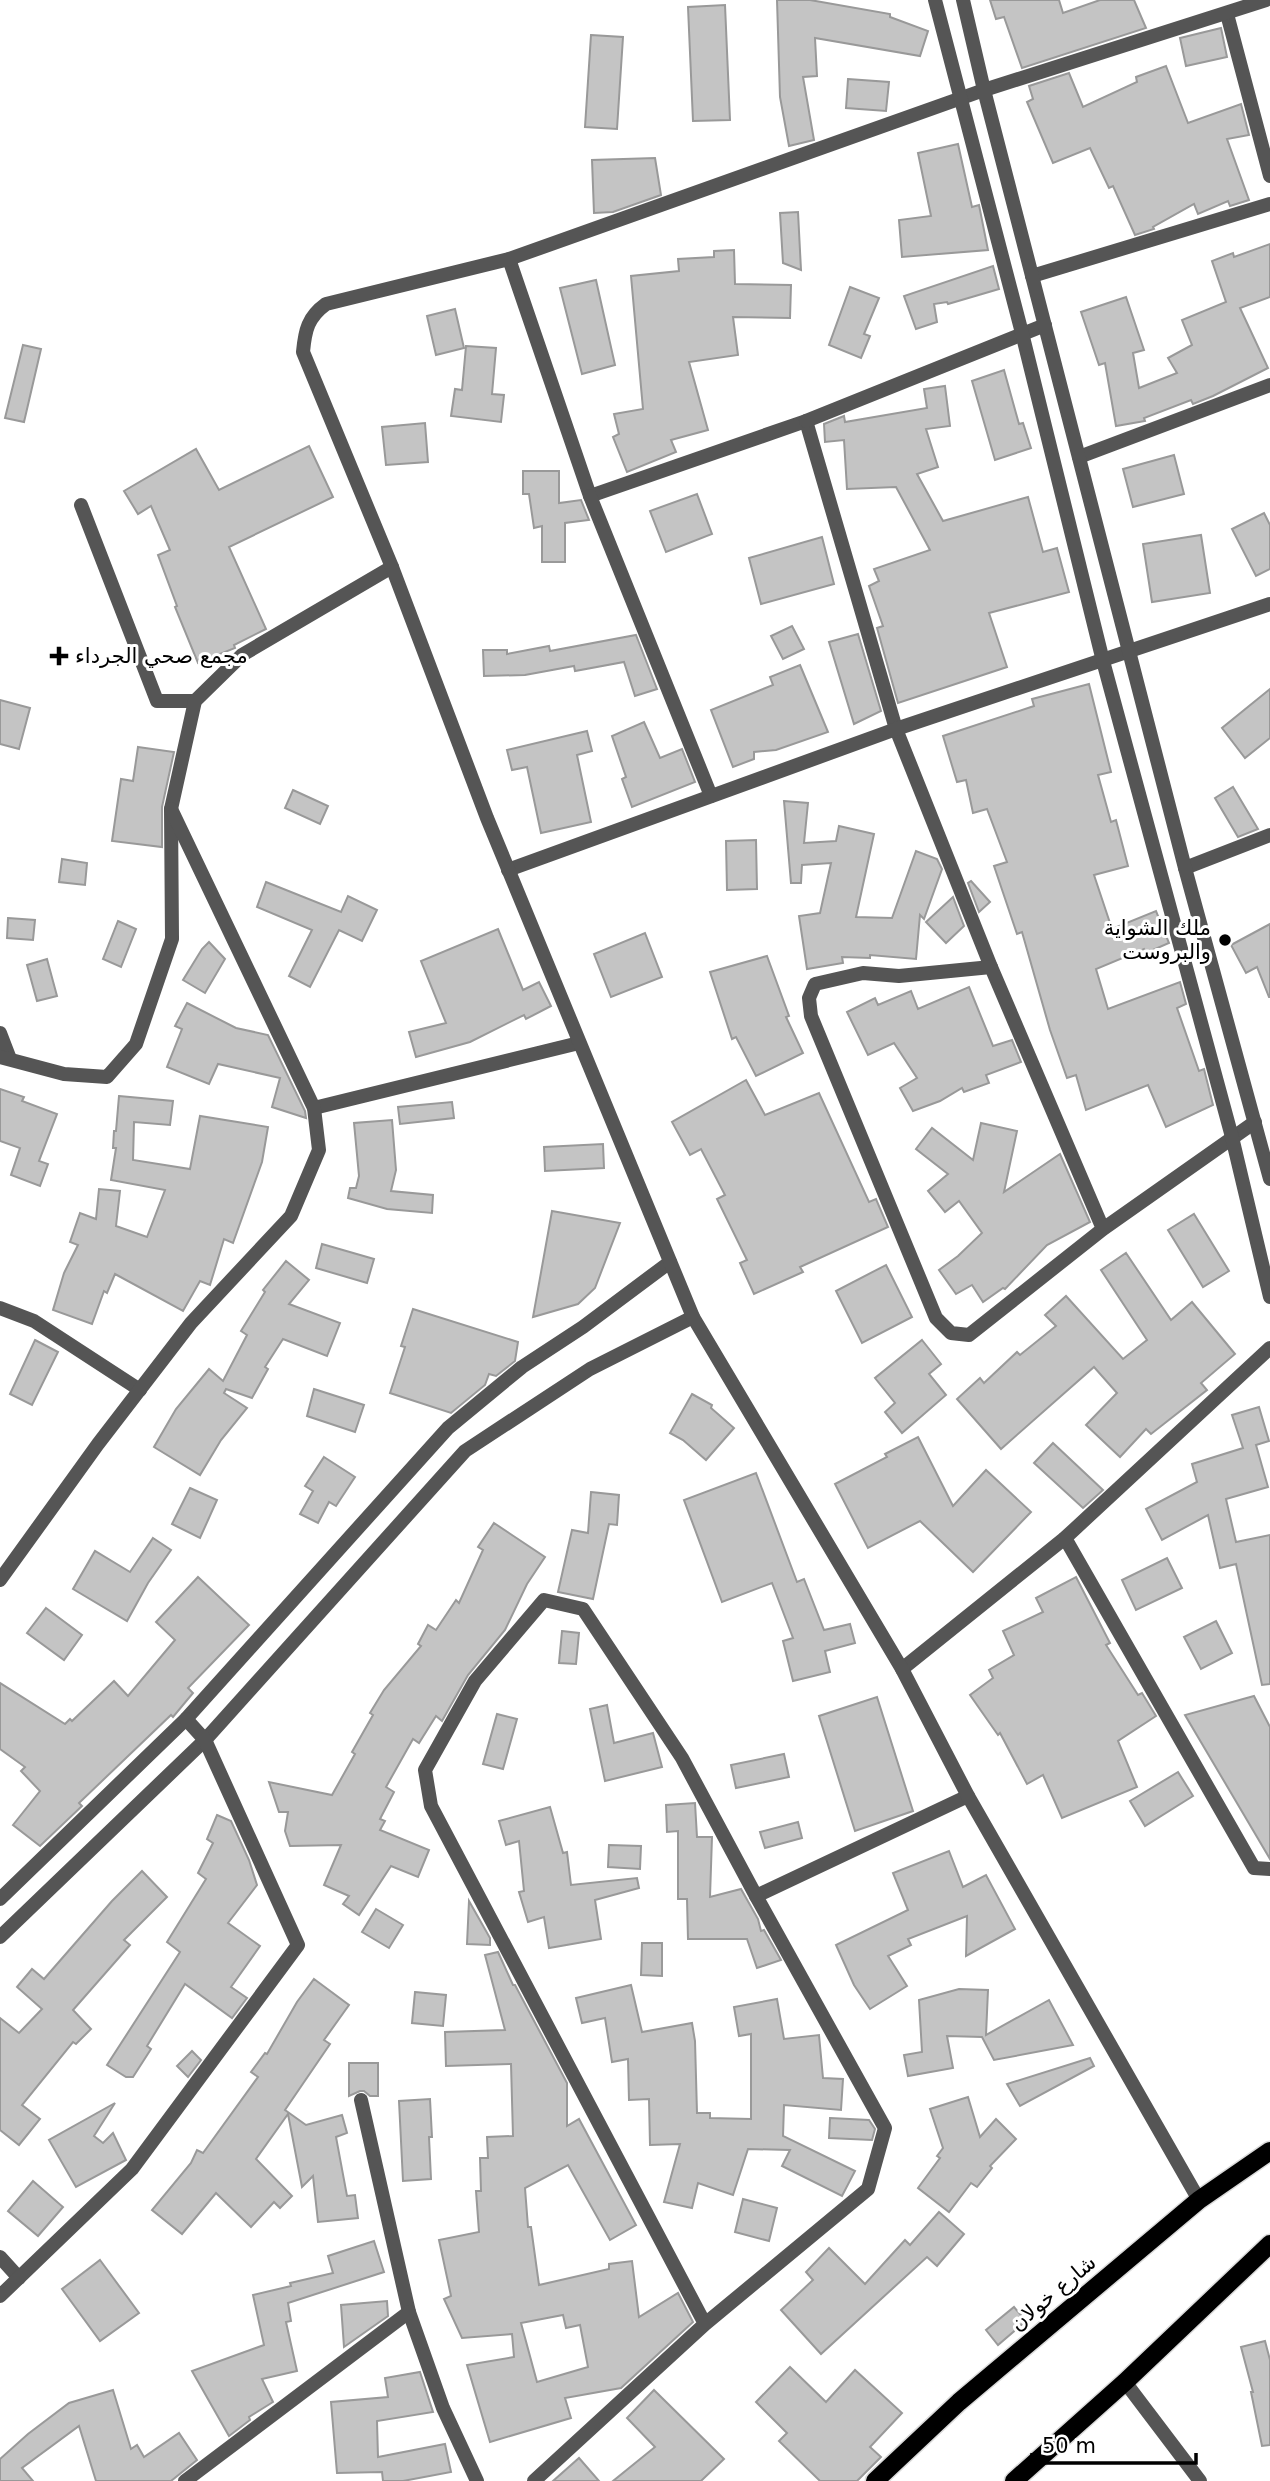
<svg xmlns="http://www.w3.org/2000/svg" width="1270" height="2481" viewBox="0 0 1270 2481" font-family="'DejaVu Sans','Noto Naskh Arabic',sans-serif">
<rect width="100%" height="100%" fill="#fff"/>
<g fill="#c4c4c4" stroke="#999" stroke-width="2" fill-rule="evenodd">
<path d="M777 0H810L890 14V17L928 31 920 56 815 38 817 76 803 77 814 140 789 146 780 97Z"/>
<path d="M990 0H1059L1063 13 1100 0H1134L1146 28 1022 68 1004 17 996 19Z"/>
<path d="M725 5 730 120 693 121 688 7Z"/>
<path d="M1221 28 1227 57 1186 66 1180 38Z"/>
<path d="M591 35 623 37 617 129 585 127Z"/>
<path d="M1166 66 1188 123 1241 104 1249 135 1227 139 1249 200 1230 206 1228 201 1198 214 1194 204 1153 227 1154 229 1135 235 1113 186 1109 188 1090 148 1053 163 1027 102 1033 99 1029 86 1069 73 1083 107 1137 82 1136 77Z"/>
<path d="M848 79 889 82 886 111 846 108Z"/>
<path d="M958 144 972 207 979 205 988 250 902 257 899 220 931 216 918 153Z"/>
<path d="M655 158 661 195 613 212 594 213 592 160Z"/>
<path d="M798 212 801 270 783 263 780 213Z"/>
<path d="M1270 244V297L1240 308 1268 368 1213 396 1193 404 1191 400 1144 418 1145 421 1116 426 1105 363 1099 365 1081 312 1126 297 1144 350 1133 353 1139 388 1177 373 1168 358 1192 345 1182 320 1226 302 1212 261 1233 253 1234 257Z"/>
<path d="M734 250 735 284 791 285 790 318 733 317 738 355 689 362 708 430 671 440 676 452 627 472 613 437 619 434 614 414 643 409 631 276 679 271 678 259 714 257V251Z"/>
<path d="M993 266 999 289 948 304 947 302 934 304 937 322 916 329 904 296Z"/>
<path d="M596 280 615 365 582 374 560 288Z"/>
<path d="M850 287 879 298 864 334 870 336 861 358 829 345Z"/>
<path d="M455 309 464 348 436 355 427 316Z"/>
<path d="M23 345 41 349 24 422 5 418Z"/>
<path d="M466 346 496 348 492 394 504 395 501 422 451 416 455 389 462 390Z"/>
<path d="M1004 370 1019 424 1023 423 1031 448 995 460 972 381Z"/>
<path d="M945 386 950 426 926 429 938 467 917 474 943 521 1028 497 1043 552 1057 548 1069 592 989 613 1007 667 898 703 877 628 883 626 869 586 879 581 874 569 930 550 896 487 847 489 844 440 825 442 824 424 844 416 845 422 927 408 924 389Z"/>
<path d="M425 423 428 462 386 465 382 427Z"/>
<path d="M309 446 333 497 229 547 266 629 234 645 235 648 198 663 175 607 177 606 158 555 170 550 151 506 138 514 124 491 196 449 219 490Z"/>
<path d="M1174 455 1184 494 1133 507 1123 469Z"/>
<path d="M523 471H559V503L581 500 589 520 565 523V562H542V526L534 528 529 494H523Z"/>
<path d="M697 494 712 534 666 552 650 511Z"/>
<path d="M1264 513 1270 525V569L1256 576 1232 529Z"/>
<path d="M1201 535 1210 593 1152 602 1143 544Z"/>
<path d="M822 537 834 584 761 604 749 558Z"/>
<path d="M792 626 804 649 783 659 771 636Z"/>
<path d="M858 634 881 711 854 724 829 642Z"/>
<path d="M636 635 657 689 635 696 624 662 575 671 574 666 525 675 484 676 483 650H507V654L549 646 550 651Z"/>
<path d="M800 665 828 732 776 750 754 752V759L733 767 711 710 773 685 770 677Z"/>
<path d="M1089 684 1111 772 1098 775 1111 822 1116 820 1128 866 1094 875 1112 929 1156 911 1169 943 1146 953 1144 949 1096 969 1108 1009 1180 982 1186 1004 1177 1008 1199 1071 1204 1069 1213 1105 1166 1127 1148 1085 1086 1110 1076 1075 1067 1078 1050 1030 1022 932 1017 934 994 866 1007 862 987 809 973 813 966 780 957 782 943 736 1034 706 1032 699Z"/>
<path d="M1270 689V738L1245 758 1222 728Z"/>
<path d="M0 700 30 708 19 749 0 744Z"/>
<path d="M644 722 660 758 682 749 695 782 632 807 622 779 626 777 612 736Z"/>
<path d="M587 731 592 751 577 755 591 822 541 833 527 767 512 770 507 750Z"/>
<path d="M138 747 174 752 162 807V847L112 841 121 779 133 781Z"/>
<path d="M1233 787 1258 829 1238 837 1215 798Z"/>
<path d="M293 790 328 806 320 824 285 808Z"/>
<path d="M784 801 808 803 804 843 836 841 839 826 874 834 856 917 892 918 916 851 937 859 942 869 924 919 920 915 916 959 870 955V958L842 957 843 963 807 969 799 916 820 913 831 863 802 865 801 883H791Z"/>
<path d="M756 840 757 889 727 890 726 841Z"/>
<path d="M62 859 87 863 85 885 59 882Z"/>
<path d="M971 881 990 902 979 912 968 883Z"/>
<path d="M266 882 341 912 348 896 377 910 362 941 339 930 310 987 289 976 312 930 257 907Z"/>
<path d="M953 897 964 926 946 943 926 922Z"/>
<path d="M8 918 35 920 33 940 7 938Z"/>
<path d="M118 921 136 929 121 967 103 959Z"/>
<path d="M1270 924V997H1269L1257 967 1246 973 1231 945Z"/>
<path d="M498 929 523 990 539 982 551 1006 526 1019 524 1015 470 1042 416 1057 409 1032 446 1023 421 961Z"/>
<path d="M645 933 662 977 611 997 594 954Z"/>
<path d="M209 942 225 959 205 993 183 980 202 949Z"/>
<path d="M767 956 789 1016 786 1017 803 1053 756 1076 736 1037 732 1039 710 972Z"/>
<path d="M47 959 57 996 37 1001 27 965Z"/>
<path d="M969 987 993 1046 1012 1040 1021 1062 986 1075 989 1083 964 1092 962 1088 940 1101 913 1111 900 1088 917 1078 894 1043 868 1055 847 1012 875 998 878 1005 911 991 918 1009Z"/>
<path d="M187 1003 236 1028 268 1035 305 1111 306 1118 272 1107 280 1078 218 1064 209 1084 167 1067 182 1029 175 1026Z"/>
<path d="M746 1080 765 1115 819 1093 869 1202 876 1199 888 1227 800 1267 803 1272 754 1294 740 1263 747 1260 717 1199 725 1195 701 1149 690 1155 672 1122Z"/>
<path d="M0 1089 24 1097 22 1101 57 1114 39 1161 48 1164 40 1186 11 1175 20 1148 0 1141Z"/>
<path d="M119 1096 173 1101 170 1125 134 1122 133 1160 190 1169 200 1116 268 1127 262 1162 233 1243 224 1239 210 1285 200 1281 183 1311 115 1274 107 1293 104 1291 92 1324 53 1310 64 1273 78 1245 70 1242 80 1213 96 1219 99 1189 120 1191 116 1226 147 1237 165 1190 111 1180 116 1148H113L114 1131H116Z"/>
<path d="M452 1102 454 1118 400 1124 398 1107Z"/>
<path d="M392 1120 396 1170 391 1191 433 1195 432 1213 387 1209 348 1198 350 1188H356L359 1176 354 1123Z"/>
<path d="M981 1123 1017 1131 1004 1192 1060 1154 1090 1222 1047 1245 1005 1289 1003 1288 983 1302 972 1285 956 1294 939 1270 958 1256 982 1233 959 1201 945 1212 928 1191 948 1174 916 1149 932 1128 973 1160Z"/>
<path d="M603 1144 604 1168 545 1171 544 1147Z"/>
<path d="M552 1211 620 1223 595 1288 578 1304 533 1317Z"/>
<path d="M1194 1214 1229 1271 1203 1287 1168 1230Z"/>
<path d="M322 1244 374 1259 367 1283 316 1268Z"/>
<path d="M1126 1253 1171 1320 1192 1302 1235 1354 1201 1383 1207 1390 1151 1434 1146 1429 1120 1457 1086 1425 1117 1393 1094 1367 1001 1449 957 1399 980 1378 984 1383 1017 1352 1020 1355 1056 1326 1045 1315 1066 1296 1123 1359 1147 1340 1101 1270Z"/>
<path d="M286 1261 309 1280 289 1304 340 1323 327 1356 283 1339 265 1367 268 1369 252 1398 226 1389 224 1393 247 1408 221 1440 200 1475 154 1447 176 1409 209 1369 223 1381 247 1335 241 1331 265 1292 263 1290Z"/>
<path d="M886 1265 912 1317 862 1343 836 1291Z"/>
<path d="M413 1309 518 1342 515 1361 496 1376 489 1374 485 1385 451 1413 390 1393 405 1347 401 1346Z"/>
<path d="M35 1340 58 1352 32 1405 10 1394Z"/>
<path d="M922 1340 941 1364 929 1374 946 1395 902 1433 885 1412 895 1403 875 1378Z"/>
<path d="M314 1389 364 1405 355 1432 307 1416Z"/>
<path d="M692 1394 712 1405 711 1408 734 1428 706 1460 683 1440 670 1433Z"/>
<path d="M1259 1407 1269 1441 1256 1445 1268 1487 1226 1499 1236 1542 1270 1535V1684L1262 1685 1236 1564 1220 1568 1208 1515 1162 1540 1146 1509 1197 1482 1192 1464 1243 1448 1232 1415Z"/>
<path d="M918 1437 953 1506 986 1470 1031 1512 973 1572 920 1521 868 1548 835 1484 887 1457 885 1454Z"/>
<path d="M1053 1443 1103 1490 1083 1508 1034 1463Z"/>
<path d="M324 1457 355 1477 336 1506 329 1502 318 1523 300 1514 313 1491 305 1486Z"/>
<path d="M756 1473 797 1582 804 1579 824 1630 850 1624 855 1643 825 1651 830 1672 793 1681 783 1641 793 1638 772 1583 722 1602 684 1500Z"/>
<path d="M190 1488 217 1500 200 1538 172 1524Z"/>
<path d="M591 1492 619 1495 617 1525 609 1524 593 1599 558 1592 572 1530 588 1533Z"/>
<path d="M494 1523 545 1557 527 1584 505 1630 468 1675 442 1721 436 1716 419 1743 413 1739 386 1787 394 1792 380 1819 385 1821 380 1830 429 1850 418 1877 391 1866 359 1915 343 1904 349 1896 324 1885 341 1845 290 1846 285 1831 288 1812H279L269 1782 332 1795 355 1754 352 1752 373 1715 370 1713 384 1690 421 1646 418 1644 428 1625 436 1630 456 1600 459 1603 483 1550 478 1547Z"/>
<path d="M153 1538 171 1550 148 1583 127 1621 73 1589 95 1551 130 1572Z"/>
<path d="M1167 1558 1182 1588 1136 1610 1122 1580Z"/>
<path d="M198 1577 249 1625 188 1688 193 1693 173 1717 171 1715 79 1803 82 1806 40 1846 13 1825 40 1791 21 1771 25 1767 0 1749V1683L65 1724 70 1719 72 1721 114 1681 128 1696 175 1640 156 1622Z"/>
<path d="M1076 1577 1110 1643 1106 1645 1138 1695 1142 1693 1156 1716 1118 1741 1137 1787 1062 1818 1043 1775 1027 1784 1000 1733 998 1735 970 1695 993 1678 989 1670 1014 1655 1003 1631 1043 1612 1036 1598Z"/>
<path d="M46 1608 82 1635 64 1660 27 1633Z"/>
<path d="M1216 1621 1232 1653 1201 1669 1184 1637Z"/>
<path d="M562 1631 579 1633 576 1664 559 1663Z"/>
<path d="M1254 1696 1270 1727V1859L1185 1715Z"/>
<path d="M877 1697 913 1811 855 1831 819 1716Z"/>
<path d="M607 1705 614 1743 653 1733 662 1767 605 1781 590 1709Z"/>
<path d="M497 1714 517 1719 503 1769 483 1764Z"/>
<path d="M784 1754 789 1777 736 1788 731 1765Z"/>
<path d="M1178 1772 1193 1796 1145 1826 1130 1801Z"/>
<path d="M695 1803 697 1837H712L710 1897 741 1889 758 1919 761 1931 764 1930 781 1960 757 1968 747 1939H688L687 1899H678V1831L667 1832 666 1805Z"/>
<path d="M550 1807 563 1853 567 1852 571 1885 637 1878 639 1888 595 1900 601 1939 549 1948 544 1917 528 1922 519 1892 524 1891 519 1841 506 1845 499 1821Z"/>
<path d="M217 1815 231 1821 249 1860 257 1885 228 1923 260 1946 231 1987 247 1998 232 2018 185 1984 147 2046 151 2049 133 2077H126L107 2065 180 1952 167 1942 206 1879 198 1873 213 1843 207 1839Z"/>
<path d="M798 1822 802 1838 765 1848 760 1832Z"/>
<path d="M609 1845 641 1846 640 1869 608 1867Z"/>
<path d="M949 1851 963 1887 986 1875 1015 1929 966 1956 967 1916 908 1939 911 1945 888 1956 907 1986 870 2009 854 1985 836 1945 908 1910 893 1873Z"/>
<path d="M142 1871 167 1897 124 1940 130 1945 73 2010 91 2029 76 2044 73 2042 22 2105 40 2119 19 2145 0 2130V2018L19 2033 42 2009 17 1987 32 1969 44 1979 112 1901Z"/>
<path d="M469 1901 490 1938V1945L467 1944Z"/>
<path d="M376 1909 403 1925 389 1948 362 1932Z"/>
<path d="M642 1943H662V1976L641 1975Z"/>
<path d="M498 1952 513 1985H515L567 2083V2126L579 2119 636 2225 610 2240 568 2165 525 2188 528 2227H531L539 2285 609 2269V2264L632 2261 639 2317 678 2293 693 2322 621 2388 565 2398 571 2418 490 2442 467 2365 514 2357 512 2334 462 2338 444 2299 451 2296 439 2240 479 2232 476 2191H481L480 2158H488L487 2137 513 2136 511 2064 446 2066 445 2032 505 2030 485 1955ZM563 2315 566 2328 580 2325 588 2367 537 2382 521 2323Z"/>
<path d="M314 1979 349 2005 324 2040 330 2044 285 2110 306 2125 342 2115 347 2133 336 2137 347 2196 355 2195 358 2218 318 2222 313 2176 302 2187 288 2114 256 2159 292 2196 280 2208 274 2202 251 2227 216 2193 182 2234 152 2210 191 2163 197 2150 203 2153 258 2077 251 2072 265 2053 267 2054 297 2002Z"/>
<path d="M631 1985 642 2032 692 2023 695 2041 697 2113H710V2118L751 2119V2034L739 2036 734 2007 777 1999 784 2039 819 2035 823 2078 843 2079 841 2110 784 2105 783 2136 855 2171 842 2196 782 2166 790 2150 748 2149 733 2195 698 2183 692 2208 664 2202 680 2144 650 2145 649 2099 629 2100 628 2059 612 2062 605 2018 582 2023 576 1998Z"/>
<path d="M959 1989 988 1990 986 2035 1049 2000 1073 2045 994 2060 982 2037 947 2036 953 2068 908 2076 904 2055 922 2052 919 2000Z"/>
<path d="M415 1992 446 1995 443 2026 412 2023Z"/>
<path d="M192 2051 201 2060 188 2077 177 2066Z"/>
<path d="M1090 2058 1094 2066 1020 2106 1007 2084Z"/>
<path d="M349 2063H378V2096H370L364 2091H360L349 2096Z"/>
<path d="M968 2097 980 2137 996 2119 1016 2139 990 2166 992 2168 977 2187 971 2183 949 2212 918 2188 940 2158 937 2156 943 2148 930 2109Z"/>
<path d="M430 2099 432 2137H429L431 2179 403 2181 399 2101Z"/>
<path d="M115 2103 94 2136 103 2143 113 2133 126 2160 76 2187 49 2140Z"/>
<path d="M830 2118 869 2120 875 2129 872 2140 829 2138Z"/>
<path d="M33 2181 63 2207 38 2236 8 2211Z"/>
<path d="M743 2199 777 2208 769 2241 735 2232Z"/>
<path d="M939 2212 964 2234 937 2266 927 2257 821 2354 781 2310 813 2280 806 2272 829 2248 865 2284 905 2240 910 2245Z"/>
<path d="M374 2241 384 2272 288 2303 291 2321 286 2322 297 2371 262 2379 273 2402 249 2417 250 2420 229 2436 192 2371 264 2345 253 2295 291 2286 290 2283 333 2273 328 2256Z"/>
<path d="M100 2260 139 2313 100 2341 62 2289Z"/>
<path d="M387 2301 388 2316 344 2347 341 2305Z"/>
<path d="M1014 2307 1026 2321 998 2345 986 2330Z"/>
<path d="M1265 2341 1270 2360V2445L1262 2446 1251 2392H1253L1241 2347Z"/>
<path d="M790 2367 826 2402 855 2370 902 2413 870 2447 881 2457 857 2481H820L779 2441 787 2433 756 2402Z"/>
<path d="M420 2372 433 2412 377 2421 378 2457 445 2444 451 2472 403 2481H383L382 2472 337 2473 331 2402 388 2397 385 2378Z"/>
<path d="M113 2390 131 2449 137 2445 144 2457 179 2433 197 2460 171 2481H96L79 2426 22 2468 33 2481H0V2459L28 2434 69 2403Z"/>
<path d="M654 2390 724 2459 701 2481H613L655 2447 627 2418Z"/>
<path d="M579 2458 599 2481H553Z"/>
</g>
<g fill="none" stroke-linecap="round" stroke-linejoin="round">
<g stroke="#dbdbdb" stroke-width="21">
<g id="primary">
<path d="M875 2481 959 2402 1199 2200 1270 2151"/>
<path d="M1014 2481 1125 2382 1270 2244"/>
</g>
</g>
<g stroke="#555" stroke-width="14">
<path d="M1227 14 1270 176"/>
<path d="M509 259 590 496 806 421 896 729 991 967"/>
<path d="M1032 276 1270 204"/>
<path d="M806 421 1045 325"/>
<path d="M1079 457 1270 385"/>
<path d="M590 496 711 796"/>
<path d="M81 505 157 701H195"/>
<path d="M1185 868 1270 835"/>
<path d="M508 870 896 729 1270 604"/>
<path d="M0 1033 10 1059"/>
<path d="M0 1057 64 1074 107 1077 136 1044 172 939 171 809 195 701 242 655 392 567"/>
<path d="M314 1108 579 1043"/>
<path d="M1103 1229 991 967 899 976 863 973 815 984 809 998 811 1016 936 1318 951 1333 969 1335 1103 1229 1255 1122"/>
<path d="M0 1308 34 1321 140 1390"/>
<path d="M1065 1538 1254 1868 1270 1869"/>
<path d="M0 1580 98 1444 191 1323 291 1216 319 1150 314 1108 171 809"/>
<path d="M902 1669 1065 1538 1270 1348"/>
<path d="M756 1896 968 1796"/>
<path d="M0 1899 186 1719 448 1428 522 1367 583 1327 670 1262"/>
<path d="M0 1937 205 1740 465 1451 590 1369 693 1317"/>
<path d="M361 2100 409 2312 443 2408 477 2481"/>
<path d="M1199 2200 968 1796 902 1669 693 1317 487 818 392 567 303 352C305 330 308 317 326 304L509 259 984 90 1266 0"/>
<path d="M0 2257 19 2278"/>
<path d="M0 2296 132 2169 298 1945 205 1740 186 1719"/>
<path d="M1125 2382 1200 2481"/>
<path d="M185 2481 409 2312"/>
<path d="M534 2481 705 2324 868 2189 885 2128 756 1896 682 1758 583 1609 544 1600 475 1681 425 1770 431 1806 705 2324"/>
</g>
<g stroke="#555" stroke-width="14">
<path d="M935 0 1022 333 1103 661 1232 1137 1270 1297"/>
<path d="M963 0 984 90 1185 868 1270 1179"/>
</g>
<use href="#primary" stroke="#000" stroke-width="18"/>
</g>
<g fill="#000" stroke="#fff" stroke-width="2.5">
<path d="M55.5 645.5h7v7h7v7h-7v7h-7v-7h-7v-7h7z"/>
<circle cx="1225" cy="940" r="7"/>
</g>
<g text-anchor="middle" stroke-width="6" stroke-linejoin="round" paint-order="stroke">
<g font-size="21" fill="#000" stroke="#fff" text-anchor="start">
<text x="75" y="663">مجمع صحي الجرداء</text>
<text x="1211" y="935" text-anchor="end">ملك الشواية<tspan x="1211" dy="24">والبروست</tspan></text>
</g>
<g font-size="21" fill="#000" stroke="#fff">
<text transform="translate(1053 2293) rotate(-40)" y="7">شارع خولان</text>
</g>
</g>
<path d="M1032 2453v10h164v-10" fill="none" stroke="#000000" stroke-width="3.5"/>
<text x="1042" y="2453" font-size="21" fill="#000000" stroke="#ffffff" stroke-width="5" paint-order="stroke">50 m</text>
</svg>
